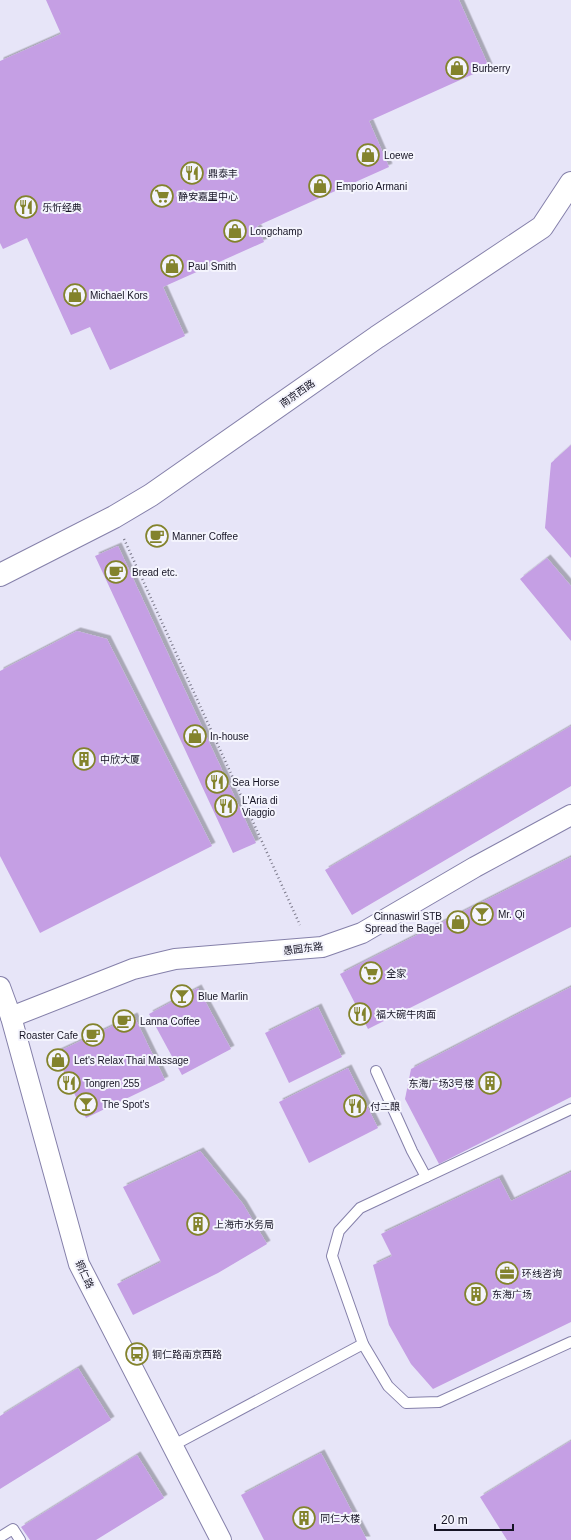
<svg xmlns="http://www.w3.org/2000/svg" width="571" height="1540" viewBox="0 0 571 1540" font-family="Arial,'Noto Sans SC',sans-serif">
<defs>
<filter id="shadow"><feDropShadow dx="3.5" dy="-3.5" stdDeviation="0" flood-color="#0004"/></filter>
</defs>
<rect width="100%" height="100%" fill="#e7e5f8"/>
<g fill="#c59fe4" filter="url(#shadow)">
<path d="M46 0H459L489 67 369 121 389 167 257 226 264 242 163 287 185 336 110 370 90 327 71 335 27 238 3 249 0 243V61L61 34Z"/>
<path d="M571 445V558L545 528 551 463Z"/>
<path d="M118 546 256 843 233 853 95 556Z"/>
<path d="M547 558 571 586V641L520 579Z"/>
<path d="M77 631 107 639 212 846 40 933 0 856V671Z"/>
<path d="M571 726V786L352 915 325 870Z"/>
<path d="M571 857V927L368 1029 340 974Z"/>
<path d="M571 987V1097L439 1164 405 1099 411 1069Z"/>
<path d="M198 988 231 1049 182 1075 149 1014Z"/>
<path d="M318 1007 342 1057 289 1083 265 1033Z"/>
<path d="M134 1016 165 1080 86 1118 55 1053Z"/>
<path d="M348 1068 378 1128 309 1163 279 1102Z"/>
<path d="M200 1151 243 1204 267 1244 218 1273 133 1315 117 1284 161 1262 123 1187Z"/>
<path d="M571 1172V1322L433 1389 411 1364 389 1325 373 1265 392 1256 381 1234 499 1178 511 1201Z"/>
<path d="M78 1368 111 1420 0 1489V1416Z"/>
<path d="M571 1441V1540H507L480 1497Z"/>
<path d="M321 1453 367 1540H264L241 1495Z"/>
<path d="M137 1455 164 1498 96 1540H30L21 1527Z"/>
</g>
<g fill="none" stroke-linecap="round" stroke-linejoin="round">
<g stroke="#8580aa" stroke-width="12">
<g id="lane">
<path d="M376 1071 412 1151 426 1177"/>
<path d="M571 1109 360 1208 339 1231 332 1256 363 1344 388 1386 406 1403 439 1402 571 1342"/>
<path d="M172 1446 363 1344"/>
<path d="M0 1537 13 1529 20 1540"/>
</g>
</g>
<g stroke="#8580aa" stroke-width="22">
<g id="street">
<path d="M0 987 11 1017 79 1264 221 1540"/>
<path d="M11 1017 133 969 175 959 322 947 362 933 475 867 571 815"/>
</g>
</g>
<g stroke="#8580aa" stroke-width="24">
<path id="secondary" d="M0 575 114 517 151 495 377 337 542 227 571 183"/>
</g>
<path stroke="#7b798a" stroke-width="2.5" stroke-dasharray="1 3" stroke-linecap="butt" d="M124 539 300 925"/>
<use href="#lane" stroke="#fff" stroke-width="10"/>
<use href="#street" stroke="#fff" stroke-width="20"/>
<use href="#secondary" stroke="#fff" stroke-width="22"/>
</g>
<defs>
<g id="shop-ring" transform="scale(1.15)"><circle r="9.5" fill="#f4f4fd" stroke="#83832c" stroke-width="1.5"/><path d="M-5-2.5h2.3a2.7 3.5 0 0 1 5.4 0H5L5.5 6h-11ZM-1.5-2.5h3a1.5 2.3 0 0 0-3 0Z" fill="#83832c"/></g>
<g id="restaurant-ring" transform="scale(1.15)"><circle r="9.5" fill="#f4f4fd" stroke="#83832c" stroke-width="1.5"/><path d="M-5-6h1v4h1v-4h1v4h1v-4h1v5L-1.5 .5V6h-2V.5L-5-1ZM5-6V6H3V1.5H1.5Q1.5-4 5-6Z" fill="#83832c"/></g>
<g id="supermarket-ring" transform="scale(1.15)"><circle r="9.5" fill="#f4f4fd" stroke="#83832c" stroke-width="1.5"/><path d="M-6-5.5h2.5l.6 2H6L4.5 2H-2.5L-4.4-4H-6ZM-1.5 3.2a1.3 1.3 0 1 0 .1 0ZM3 3.2a1.3 1.3 0 1 0 .1 0Z" fill="#83832c"/></g>
<g id="cafe-ring" transform="scale(1.15)"><circle r="9.5" fill="#f4f4fd" stroke="#83832c" stroke-width="1.5"/><path d="M-5.5-4.5H6V0H3Q3 3.5 0 3.5H-2.5Q-5.5 3.5-5.5 0ZM3-3.2v2h1.7v-2ZM-6 4.5H4V6H-6Z" fill="#83832c"/></g>
<g id="building-ring" transform="scale(1.15)"><circle r="9.5" fill="#f4f4fd" stroke="#83832c" stroke-width="1.5"/><path d="M-4-6H4V6H1V3H-1V6H-4ZM-2.5-4.3h1.7v1.8h-1.7ZM.8-4.3h1.7v1.8H.8ZM-2.5-1h1.7V.8h-1.7ZM.8-1h1.7V.8H.8Z" fill="#83832c"/></g>
<g id="bar-ring" transform="scale(1.15)"><circle r="9.5" fill="#f4f4fd" stroke="#83832c" stroke-width="1.5"/><path d="M-6-5H6L.8 .8V4.5H3.5V6h-7V4.5H-.8V.8Z" fill="#83832c"/></g>
<g id="office-ring" transform="scale(1.15)"><circle r="9.5" fill="#f4f4fd" stroke="#83832c" stroke-width="1.5"/><path d="M-6-3h4V-5.5h4V-3h4V5H-6ZM-1-4.5V-3h2v-1.5ZM-6 0V1H6V0Z" fill="#83832c"/></g>
<g id="bus-ring" transform="scale(1.15)"><circle r="9.5" fill="#f4f4fd" stroke="#83832c" stroke-width="1.5"/><path d="M-5-6H5V4H4V6H2V4H-2V6H-4V4H-5ZM-3.5-4V0h7V-4ZM-3.5 1.2v1.5H-2V1.2ZM2 1.2v1.5H3.5V1.2Z" fill="#83832c"/></g>
</defs>
<g fill-rule="evenodd">
<use href="#shop-ring" x="457" y="68"/>
<use href="#shop-ring" x="368" y="155"/>
<use href="#restaurant-ring" x="192" y="173"/>
<use href="#shop-ring" x="320" y="186"/>
<use href="#supermarket-ring" x="162" y="196"/>
<use href="#restaurant-ring" x="26" y="207"/>
<use href="#shop-ring" x="235" y="231"/>
<use href="#shop-ring" x="172" y="266"/>
<use href="#shop-ring" x="75" y="295"/>
<use href="#cafe-ring" x="157" y="536"/>
<use href="#cafe-ring" x="116" y="572"/>
<use href="#shop-ring" x="195" y="736"/>
<use href="#building-ring" x="84" y="759"/>
<use href="#restaurant-ring" x="217" y="782"/>
<use href="#restaurant-ring" x="226" y="806"/>
<use href="#bar-ring" x="482" y="914"/>
<use href="#shop-ring" x="458" y="922"/>
<use href="#supermarket-ring" x="371" y="973"/>
<use href="#bar-ring" x="182" y="996"/>
<use href="#restaurant-ring" x="360" y="1014"/>
<use href="#cafe-ring" x="124" y="1021"/>
<use href="#cafe-ring" x="93" y="1035"/>
<use href="#shop-ring" x="58" y="1060"/>
<use href="#restaurant-ring" x="69" y="1083"/>
<use href="#building-ring" x="490" y="1083"/>
<use href="#bar-ring" x="86" y="1104"/>
<use href="#restaurant-ring" x="355" y="1106"/>
<use href="#building-ring" x="198" y="1224"/>
<use href="#office-ring" x="507" y="1273"/>
<use href="#building-ring" x="476" y="1294"/>
<use href="#bus-ring" x="137" y="1354"/>
<use href="#building-ring" x="304" y="1518"/>
</g>
<g text-anchor="middle" stroke-width="4" stroke-linejoin="round" paint-order="stroke">
<g font-size="10" fill="#161424" stroke="#f4f4fd" text-anchor="start">
<text x="472" y="72">Burberry</text>
<text x="384" y="159">Loewe</text>
<text x="208" y="177">鼎泰丰</text>
<text x="336" y="190">Emporio Armani</text>
<text x="178" y="200">静安嘉里中心</text>
<text x="42" y="211">乐忻经典</text>
<text x="250" y="235">Longchamp</text>
<text x="188" y="270">Paul Smith</text>
<text x="90" y="299">Michael Kors</text>
<text x="172" y="540">Manner Coffee</text>
<text x="132" y="576">Bread etc.</text>
<text x="210" y="740">In-house</text>
<text x="100" y="763">中欣大厦</text>
<text x="232" y="786">Sea Horse</text>
<text x="242" y="804">L'Aria di<tspan x="242" dy="12">Viaggio</tspan></text>
<text x="498" y="918">Mr. Qi</text>
<text x="442" y="920" text-anchor="end">Cinnaswirl STB<tspan x="442" dy="12">Spread the Bagel</tspan></text>
<text x="386" y="977">全家</text>
<text x="198" y="1000">Blue Marlin</text>
<text x="376" y="1018">福大碗牛肉面</text>
<text x="140" y="1025">Lanna Coffee</text>
<text x="78" y="1039" text-anchor="end">Roaster Cafe</text>
<text x="74" y="1064">Let's Relax Thai Massage</text>
<text x="84" y="1087">Tongren 255</text>
<text x="474" y="1087" text-anchor="end">东海广场3号楼</text>
<text x="102" y="1108">The Spot's</text>
<text x="370" y="1110">付二酿</text>
<text x="214" y="1228">上海市水务局</text>
<text x="522" y="1277">环线咨询</text>
<text x="492" y="1298">东海广场</text>
<text x="152" y="1358">铜仁路南京西路</text>
<text x="320" y="1522">同仁大楼</text>
</g>
<g font-size="10" fill="#161424" stroke="#f4f4fd">
<text transform="translate(297 393) rotate(-35)" y="4">南京西路</text>
<text transform="translate(303 948) rotate(-7)" y="4">愚园东路</text>
<text transform="translate(85 1274) rotate(66)" y="4">铜仁路</text>
</g>
</g>
<path d="M435 1524v6h78v-6" fill="none" stroke="#161424" stroke-width="2"/>
<text x="441" y="1524" font-size="12" fill="#161424" stroke="#f4f4fd" stroke-width="3" paint-order="stroke">20 m</text>
</svg>
